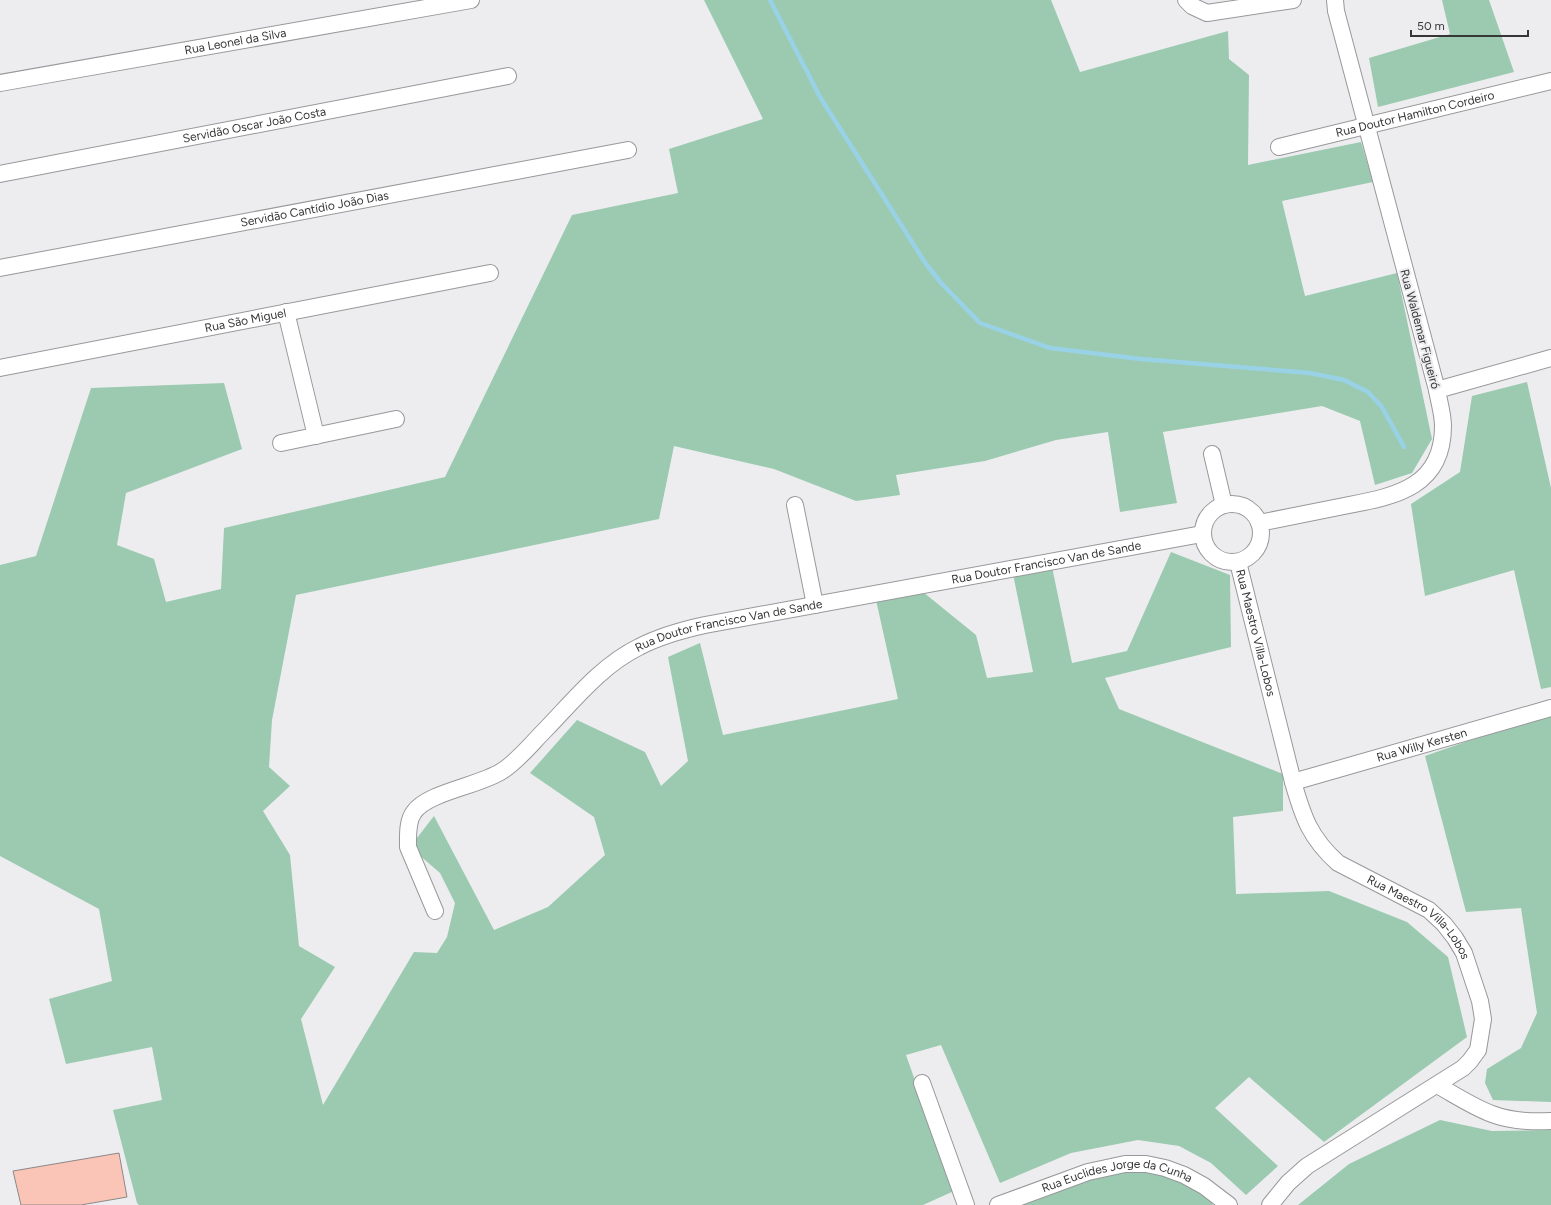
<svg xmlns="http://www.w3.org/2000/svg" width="1551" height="1205" viewBox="0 0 1551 1205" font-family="Figtree,sans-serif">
<rect width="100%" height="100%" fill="#ededf0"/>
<g fill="#9bcab0">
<path d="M704 0H1051L1080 72 1228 31 1229 59 1249 75 1248 165 1361 142 1373 182 1282 201 1305 296 1397 273 1432 439 1412 473 1375 485 1360 421 1322 406 1163 432 1177 503 1120 512 1108 432 1056 440 985 461 896 475 900 495 856 501 774 469 674 446 659 519 296 595 272 720 269 767 290 786 263 811 290 855 299 946 335 967 301 1019 323 1105 414 952 437 953 447 937 455 903 440 873 410 847 434 816 494 930 548 907 605 855 594 817 530 773 577 720 645 752 661 786 688 761 668 657 700 643 723 735 898 699 876 600 923 592 976 635 987 678 1033 672 1013 574 1052 567 1072 663 1127 651 1171 552 1230 575 1231 647 1105 678 1119 709 1283 774V811L1233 817 1236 894 1329 891 1407 922 1448 957 1467 1037 1324 1142 1249 1077 1215 1108 1278 1166 1246 1195 1211 1163 1179 1146 1138 1140 1071 1153 1000 1183 941 1045 906 1055 954 1191 923 1205H139L137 1203 113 1110 162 1100 152 1047 66 1064 49 999 112 981 99 909 0 856V565L36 556 91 388 224 383 242 449 126 493 117 545 154 559 166 602 221 589 224 528 445 477 572 215 678 193 669 149 763 119Z"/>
<path d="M1442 0H1489L1514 72 1378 107 1369 58 1450 34Z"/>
<path d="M1527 382 1551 488V687L1541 689 1514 570 1425 596 1411 504 1460 472 1472 396Z"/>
<path d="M1551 714V1102L1493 1100 1485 1083 1487 1069 1521 1048 1537 1013 1521 908 1466 912 1425 756 1540 716Z"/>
<path d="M1440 1120 1492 1131 1551 1130V1205H1298L1349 1164Z"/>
<path d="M1127 1169 1169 1173 1207 1193 1213 1205H1017L1092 1177Z"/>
</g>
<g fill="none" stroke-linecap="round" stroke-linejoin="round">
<path stroke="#99d2e6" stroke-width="4.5" d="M770 0 820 97 926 264 942 284 980 323 1050 348 1141 359 1310 373 1344 380 1368 392 1382 407 1404 447"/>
</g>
<path fill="#fac4b7" stroke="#8c8888" d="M119 1153 127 1197 81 1205H21L13 1171Z"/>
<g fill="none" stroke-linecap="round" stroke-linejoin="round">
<g stroke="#98989b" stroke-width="18">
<g id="street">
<path d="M1186 0 1192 6 1207 13 1293 0"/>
<path id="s1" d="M0 83 471 0"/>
<path id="s2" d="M1279 147 1551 81"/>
<path id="s3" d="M0 174 508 76"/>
<path id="s4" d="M0 268 628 150"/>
<path d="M286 312 316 436"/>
<path id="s5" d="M0 368 490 273"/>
<path d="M1437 390 1551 358"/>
<path d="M281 443 396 419"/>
<path d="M1212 454 1224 505"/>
<circle cx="1232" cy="533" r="29"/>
<path d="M795 505 815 605"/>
<path d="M1259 523C1289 517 1319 511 1349 505 1397 496 1443 486 1443 426 1443 414 1439 402 1437 390L1336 11 1335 0"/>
<path id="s6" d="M1238 562 1293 782C1303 817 1310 838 1338 863L1429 910 1444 924 1455 938 1464 953 1480 1001 1483 1019 1478 1050 1470 1061 1463 1068 1307 1166 1288 1183 1270 1205"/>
<path id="s7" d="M1293 782 1551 708"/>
<path id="s8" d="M435 911 408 847C408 836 407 821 414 812 428 792 479 786 502 771 518 761 532 743 546 729 574 700 602 665 639 647 660 636 682 630 705 625L1202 534"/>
<path d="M922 1083 966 1205"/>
<path d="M1437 1085C1455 1095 1473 1107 1492 1114 1510 1121 1532 1122 1551 1121"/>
<path id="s9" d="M998 1205 1088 1172 1125 1164H1146L1165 1168 1184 1175 1204 1186 1229 1205"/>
</g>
</g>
<use href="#street" stroke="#fff" stroke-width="16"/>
</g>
<g text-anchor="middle" stroke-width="4" stroke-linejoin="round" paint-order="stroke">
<g font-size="12" fill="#363637" stroke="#ededf0">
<text dy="4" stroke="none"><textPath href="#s1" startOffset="239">Rua Leonel da Silva</textPath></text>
<text dy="4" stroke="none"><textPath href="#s2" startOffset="140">Rua Doutor Hamilton Cordeiro</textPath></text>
<text dy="4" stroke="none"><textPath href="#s3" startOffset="259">Servidão Oscar João Costa</textPath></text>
<text dy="4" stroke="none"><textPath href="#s4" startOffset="320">Servidão Cantídio João Dias</textPath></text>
<text dy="4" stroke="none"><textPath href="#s5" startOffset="250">Rua São Miguel</textPath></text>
<text transform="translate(1420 329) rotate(75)" y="4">Rua Waldemar Figueiró</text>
<text dy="4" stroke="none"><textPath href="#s8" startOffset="806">Rua Doutor Francisco Van de Sande</textPath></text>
<text dy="4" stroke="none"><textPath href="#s8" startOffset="482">Rua Doutor Francisco Van de Sande</textPath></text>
<text dy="4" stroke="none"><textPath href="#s6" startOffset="73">Rua Maestro Villa-Lobos</textPath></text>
<text dy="4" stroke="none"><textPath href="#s7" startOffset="134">Rua Willy Kersten</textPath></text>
<text dy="4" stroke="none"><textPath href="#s6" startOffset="420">Rua Maestro Villa-Lobos</textPath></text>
<text dy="4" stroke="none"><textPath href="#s9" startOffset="125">Rua Euclides Jorge da Cunha</textPath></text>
</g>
</g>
<path d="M1411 30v6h117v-6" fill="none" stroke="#363637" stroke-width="2"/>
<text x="1417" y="30" font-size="12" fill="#363637" stroke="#ededf0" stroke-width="3" paint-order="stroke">50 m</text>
</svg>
